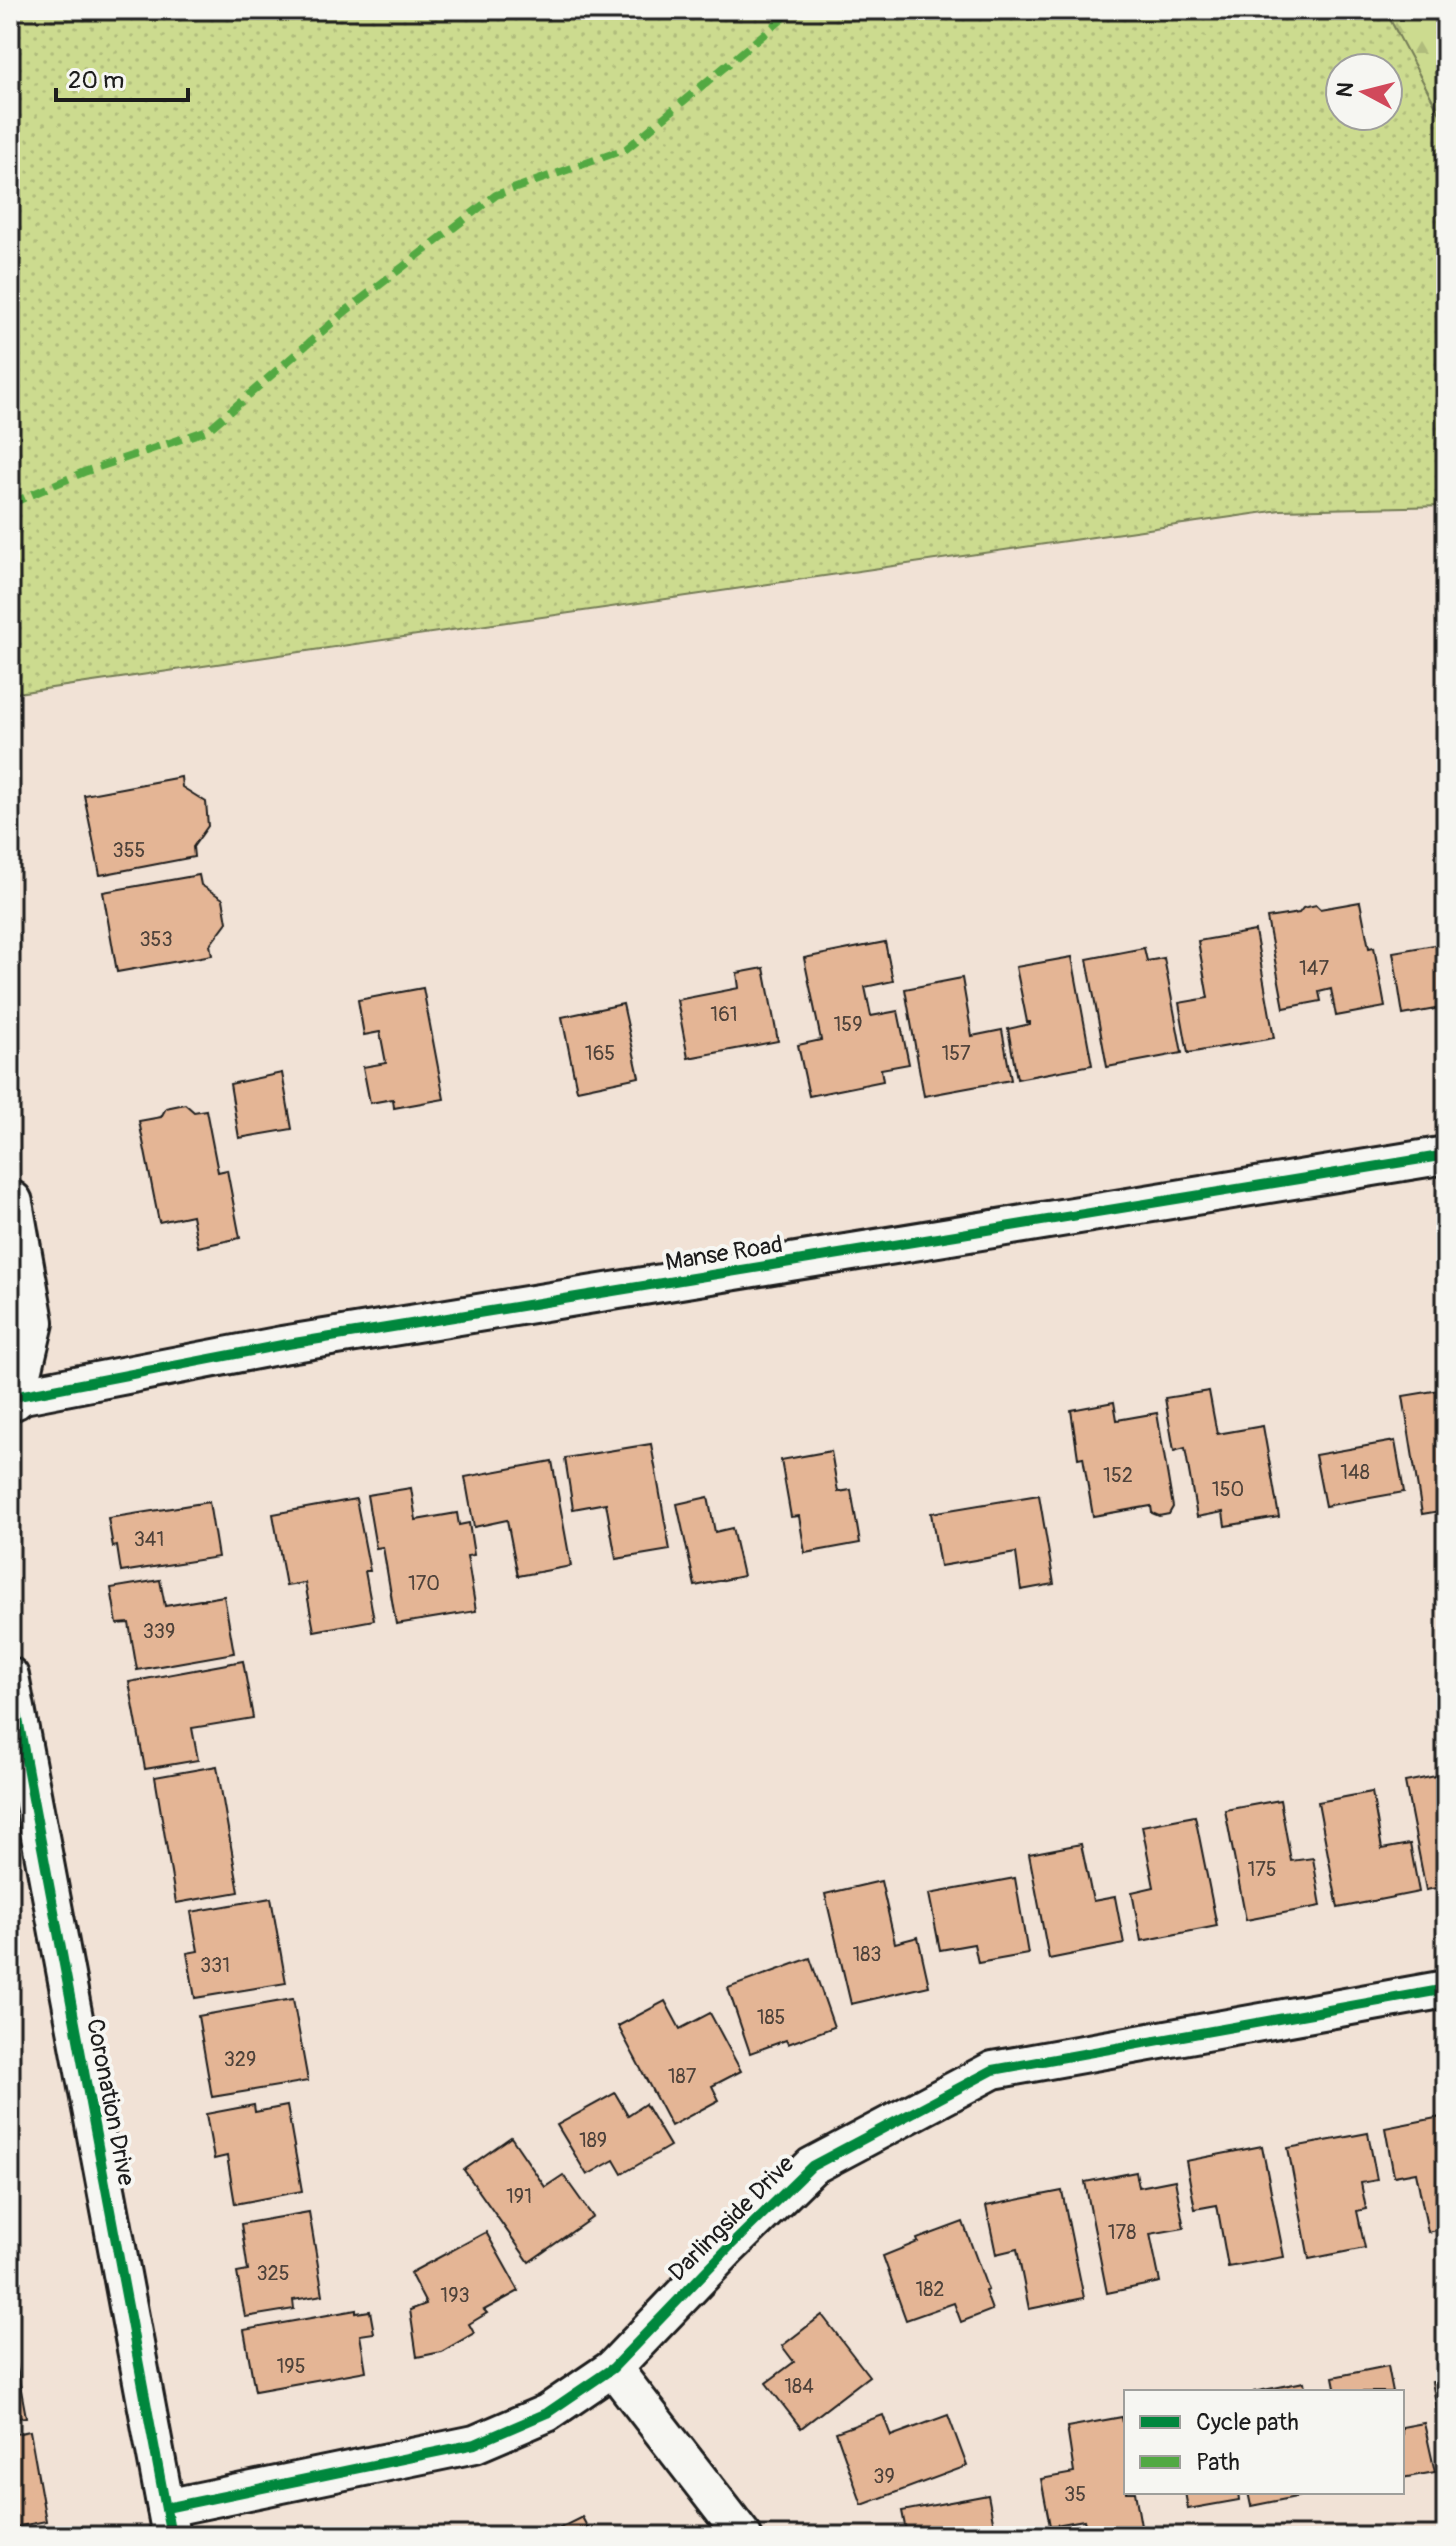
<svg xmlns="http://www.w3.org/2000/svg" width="1456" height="2546" viewBox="0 0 1456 2546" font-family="Pangolin,sans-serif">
<defs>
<pattern id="grass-dots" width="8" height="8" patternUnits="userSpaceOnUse" patternTransform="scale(2)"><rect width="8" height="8" fill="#ccdb8f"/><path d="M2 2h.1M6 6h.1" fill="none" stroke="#afbb7b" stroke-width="1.8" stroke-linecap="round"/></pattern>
<pattern id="forest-firs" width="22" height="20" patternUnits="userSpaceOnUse" patternTransform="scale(2)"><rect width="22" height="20" fill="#ccdb8f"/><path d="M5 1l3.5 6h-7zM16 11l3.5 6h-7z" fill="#afbb7b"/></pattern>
</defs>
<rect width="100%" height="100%" fill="#f1e2d6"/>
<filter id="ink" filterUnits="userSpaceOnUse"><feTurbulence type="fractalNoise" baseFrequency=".0125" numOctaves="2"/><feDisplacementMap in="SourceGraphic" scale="16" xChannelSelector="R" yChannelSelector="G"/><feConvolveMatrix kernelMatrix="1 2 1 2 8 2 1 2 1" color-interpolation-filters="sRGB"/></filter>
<g filter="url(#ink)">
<path fill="url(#grass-dots)" stroke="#747c56" stroke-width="2" fill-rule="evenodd" d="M10 10H1446V506L1280 510 10 694ZM1340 68H1388V116H1340Z"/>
<path fill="url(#forest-firs)" stroke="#747c56" stroke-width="2" d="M1385 10H1446V125Z"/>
<g fill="#e4b595" stroke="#1c1c1c" stroke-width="2">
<path d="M181 777 182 787 206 802 208 826 193 847 194 857 100 875 84 795Z"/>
<path d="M199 875 201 885 223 899 227 922 210 945 212 955 117 972 103 892Z"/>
<path d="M1360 902 1369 948 1374 947 1385 1007 1336 1016 1331 989 1319 992 1321 1001 1284 1008 1267 918 1299 913 1303 908 1316 905 1320 909Z"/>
<path d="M1255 931 1274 1038 1188 1053 1179 1003 1208 998 1198 941Z"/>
<path d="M885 942 893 981 865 987 871 1016 898 1011 909 1064 881 1069 883 1081 809 1096 798 1045 821 1040 804 958Z"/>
<path d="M1446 943V1007L1403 1015 1393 952Z"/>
<path d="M1144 948 1147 961 1164 958 1182 1053 1107 1067 1087 959Z"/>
<path d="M1072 957 1092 1065 1017 1079 1008 1029 1030 1024V1022H1027L1016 967Z"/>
<path d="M764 968 778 1041 688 1058 677 1000 739 988 737 973Z"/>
<path d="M962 978 972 1036 1002 1030 1011 1080 924 1096 905 989Z"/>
<path d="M423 988 444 1099 394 1108 393 1099 370 1103 363 1067 386 1063 380 1032 364 1035 358 1000Z"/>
<path d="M623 1004 639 1077 577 1090 562 1017Z"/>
<path d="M282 1073 292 1129 239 1138 230 1084Z"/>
<path d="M185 1104 194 1112 206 1110 218 1172 227 1170 240 1238 198 1247 192 1215 159 1222 139 1121 161 1117 166 1108Z"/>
<path d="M1446 1389V1510L1422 1514 1403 1396Z"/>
<path d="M1209 1391 1217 1434 1263 1426 1279 1517 1225 1526 1223 1512 1197 1517 1185 1448 1174 1451 1165 1398Z"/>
<path d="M1114 1402 1117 1420 1157 1413 1173 1507 1169 1514 1159 1516 1152 1513 1151 1506 1093 1516 1083 1457 1078 1458 1071 1410Z"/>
<path d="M1395 1441 1404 1492 1325 1506 1315 1455Z"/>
<path d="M651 1444 670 1550 616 1559 606 1503 573 1509 565 1458Z"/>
<path d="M831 1451 838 1492 851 1490 860 1543 805 1553 799 1516 791 1517 781 1460Z"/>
<path d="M552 1461 571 1566 518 1576 507 1520 474 1527 465 1477Z"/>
<path d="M411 1488 416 1520 457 1513 459 1525 469 1523 474 1555 467 1556 476 1611 396 1624 383 1547 376 1548 367 1495Z"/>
<path d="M1039 1495 1054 1584 1021 1590 1016 1553 940 1566 931 1513Z"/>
<path d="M708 1497 715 1532 732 1528 743 1576 695 1586 677 1504Z"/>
<path d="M356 1499 370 1571H365L374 1620 314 1631 305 1583 286 1586 273 1514Z"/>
<path d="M209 1502 218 1557 121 1572 117 1546 113 1547 108 1518Z"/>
<path d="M160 1580 165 1606 224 1596 234 1653 137 1670 129 1623 117 1624 111 1588Z"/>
<path d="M243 1661 253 1718 192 1728 198 1760 145 1769 129 1682Z"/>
<path d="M217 1766 239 1892 176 1903 155 1777Z"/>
<path d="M1446 1774V1886L1426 1890 1405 1782Z"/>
<path d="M1372 1792 1382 1849 1410 1844 1419 1892 1338 1908 1318 1802Z"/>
<path d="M1280 1800 1291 1861 1313 1858 1321 1906 1246 1920 1225 1810Z"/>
<path d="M1195 1816 1217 1926 1141 1941 1132 1892 1154 1887 1142 1826Z"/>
<path d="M1081 1844 1093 1901 1115 1897 1124 1944 1049 1959 1029 1854Z"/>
<path d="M1015 1878 1028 1954 978 1963 974 1944 940 1950 929 1894Z"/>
<path d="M881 1881 895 1943 918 1937 929 1986 851 2004 825 1894Z"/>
<path d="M271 1898 286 1983 195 1998 187 1953 198 1951 191 1912Z"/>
<path d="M810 1958 834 2027 788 2044 786 2040 750 2053 728 1988Z"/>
<path d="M293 1999 308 2081 212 2097 198 2016Z"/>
<path d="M665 2001 680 2029 710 2013 741 2071 712 2086 719 2100 671 2126 618 2026Z"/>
<path d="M615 2093 628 2115 645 2104 670 2146 622 2174 614 2160 587 2175 557 2125Z"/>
<path d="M254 2105 255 2112 287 2106 302 2191 235 2204 227 2156 214 2159 206 2114Z"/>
<path d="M1446 2116V2228L1428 2232 1416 2172 1394 2176 1385 2128Z"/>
<path d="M1368 2133 1377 2180 1361 2183 1366 2209 1357 2211 1365 2248 1309 2259 1288 2148Z"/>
<path d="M511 2137 545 2187 563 2175 593 2217 529 2262 464 2170Z"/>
<path d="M1262 2146 1284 2257 1228 2267 1217 2205 1195 2209 1186 2161Z"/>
<path d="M1136 2172 1139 2187 1175 2180 1184 2228 1150 2234 1160 2282 1107 2293 1085 2182Z"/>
<path d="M1062 2191 1084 2298 1029 2309 1017 2249 996 2254 986 2206Z"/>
<path d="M309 2212 323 2295 293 2300 294 2309 245 2317 237 2273 248 2271 241 2224Z"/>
<path d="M963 2222 988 2290 985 2291 992 2310 961 2322 954 2303 906 2320 883 2256 918 2242 917 2239Z"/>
<path d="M486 2232 519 2291 484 2310 487 2313 469 2324 474 2333 441 2352 417 2357 410 2310 426 2304 410 2273Z"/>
<path d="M356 2310V2313L370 2311 374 2333 360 2335 366 2371 255 2391 244 2330Z"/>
<path d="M822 2315 869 2376 801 2428 766 2383 794 2362 782 2346Z"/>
<path d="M10 2330 26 2417 10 2419Z"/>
<path d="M1388 2366 1393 2392H1336L1333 2377Z"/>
<path d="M1446 2380V2455L1432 2382Z"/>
<path d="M1304 2382 1306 2392H1253Z"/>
<path d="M883 2415 891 2436 948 2415 967 2466 862 2505 836 2432Z"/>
<path d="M1122 2417 1126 2441V2492H1135L1141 2526 1088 2536 1084 2520 1050 2526 1041 2479 1074 2473 1067 2427Z"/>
<path d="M1424 2423 1435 2472 1402 2478V2427Z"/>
<path d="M30 2431 46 2521 10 2528V2435Z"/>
<path d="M1185 2492H1238L1239 2500 1188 2509Z"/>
<path d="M1248 2492H1321L1251 2506Z"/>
<path d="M988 2495 996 2536H907L902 2511Z"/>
<path d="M582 2517 592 2536H535L544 2532 546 2535Z"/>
</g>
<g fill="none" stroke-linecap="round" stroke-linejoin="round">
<g stroke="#1c1c1c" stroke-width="42">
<g id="street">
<path d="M10 1402 13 1397 282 1345 1446 1155"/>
<path d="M10 1676 171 2536"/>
<path d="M613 2368 743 2536"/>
<path d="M166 2508 475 2444 547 2413 613 2368 728 2248 812 2166 993 2070 1446 1989"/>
</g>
</g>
<g stroke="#1c1c1c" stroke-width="50">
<path id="secondary" d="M10 1203 31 1322 13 1397 10 1398"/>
</g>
<use href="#street" stroke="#f6f6f2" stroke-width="36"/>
<use href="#secondary" stroke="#f6f6f2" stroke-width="44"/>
<path stroke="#52a943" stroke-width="8" stroke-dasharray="16 8" stroke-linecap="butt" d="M10 504 84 472 208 430 347 310 496 195 626 149 793 10"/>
<g stroke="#f6f6f2" stroke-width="15">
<g id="cycleway">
<path d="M10 1402 13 1397 282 1345 1446 1155"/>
<path d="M10 1676 171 2536"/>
<path d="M166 2508 475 2444 547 2413 613 2368 728 2248 812 2166 993 2070 1446 1989"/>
</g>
</g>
<use href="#cycleway" stroke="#00873e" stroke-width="10"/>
</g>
</g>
<g text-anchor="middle" stroke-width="8" stroke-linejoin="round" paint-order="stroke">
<g font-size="20" fill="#4e423a">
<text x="129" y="857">355</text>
<text x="156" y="946">353</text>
<text x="1314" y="975">147</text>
<text x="724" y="1021">161</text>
<text x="848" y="1031">159</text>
<text x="600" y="1060">165</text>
<text x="956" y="1060">157</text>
<text x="1355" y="1479">148</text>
<text x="1118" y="1482">152</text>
<text x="1228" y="1496">150</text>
<text x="149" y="1546">341</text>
<text x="424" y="1590">170</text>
<text x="159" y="1638">339</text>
<text x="1262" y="1876">175</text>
<text x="867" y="1961">183</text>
<text x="215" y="1972">331</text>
<text x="771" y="2024">185</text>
<text x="240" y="2066">329</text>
<text x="682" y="2083">187</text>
<text x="593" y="2147">189</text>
<text x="519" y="2203">191</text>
<text x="1122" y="2239">178</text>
<text x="273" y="2280">325</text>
<text x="930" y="2296">182</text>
<text x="455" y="2302">193</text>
<text x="291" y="2373">195</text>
<text x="799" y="2393">184</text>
<text x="884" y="2483">39</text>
<text x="1075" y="2501">35</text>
</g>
<g font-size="24" fill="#1c1c1c" stroke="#f6f6f2">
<text transform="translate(724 1253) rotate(-9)" y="8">Manse Road</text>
<text transform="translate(111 2102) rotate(79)" y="8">Coronation Drive</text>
<text transform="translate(731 2218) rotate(-45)" y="8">Darlingside Drive</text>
</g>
</g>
<rect width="1456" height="2546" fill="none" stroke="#f6f6f2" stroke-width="40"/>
<rect x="20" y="20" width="1416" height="2506" fill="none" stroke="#1c1c1c" stroke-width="3" filter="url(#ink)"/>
<rect x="1124" y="2390" width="280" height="104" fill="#f6f6f2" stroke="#9f9f9c" stroke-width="2"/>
<rect x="1140" y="2416" width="40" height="12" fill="#00873e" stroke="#9f9f9c" stroke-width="2"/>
<text x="1196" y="2430" font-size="24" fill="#1c1c1c">Cycle path</text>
<rect x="1140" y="2456" width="40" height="12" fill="#52a943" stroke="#9f9f9c" stroke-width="2"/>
<text x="1196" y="2470" font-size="24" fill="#1c1c1c">Path</text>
<g transform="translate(1364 92) rotate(277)"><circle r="38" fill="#f6f6f2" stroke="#9f9f9c" stroke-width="2"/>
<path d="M0-6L14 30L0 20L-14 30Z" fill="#d1495b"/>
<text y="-12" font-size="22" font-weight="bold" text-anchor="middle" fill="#1c1c1c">N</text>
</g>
<path d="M56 88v12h132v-12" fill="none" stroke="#1c1c1c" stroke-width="4"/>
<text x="68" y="88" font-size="24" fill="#1c1c1c" stroke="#f6f6f2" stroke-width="6" paint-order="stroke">20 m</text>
</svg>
